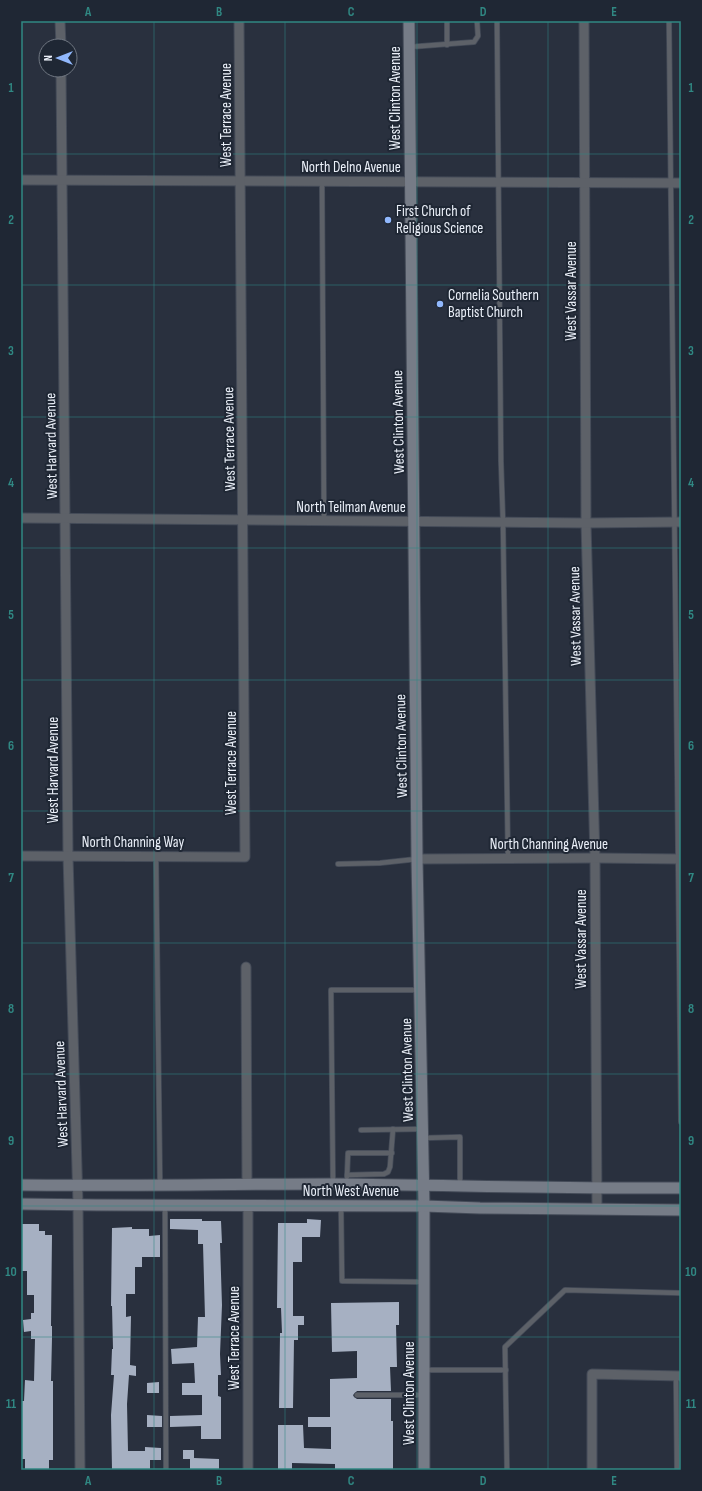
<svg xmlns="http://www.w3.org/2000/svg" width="702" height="1491" viewBox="0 0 702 1491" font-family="'Sofia Sans Condensed',sans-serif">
<rect width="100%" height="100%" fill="#29303e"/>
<g fill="#a6b0c2">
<path d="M170 1219H202V1221H221L222 1243H220L222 1305 220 1354 221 1375H218V1396L221 1397V1439H201V1426L170 1427V1416L202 1415V1395H182V1383H195L194 1363 172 1364 171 1349 197 1347 198 1317H205L203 1244H198V1230L170 1229Z"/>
<path d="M307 1219 321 1220 320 1237H302V1262H293V1316H304V1325H298V1340H294L293 1408H279L280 1333H282L281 1308H277L278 1223H307Z"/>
<path d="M21 1224H39V1231H45V1235H52L51 1326H52V1338L51 1381H53V1460H49V1470H25V1459H21V1401H24L25 1380 34 1381 35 1339H31V1331L24 1332 23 1320 31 1319V1313H34V1295H27V1271H21Z"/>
<path d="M132 1227V1229H149V1236L160 1235V1257H142V1267H135V1294H126V1317L131 1316 130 1365 136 1366V1376L129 1375 127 1404 128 1451H145V1447L161 1448V1460H150V1470H112L111 1415 114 1375H111L112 1349H113L112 1306H111L112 1228Z"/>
<path d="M399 1302V1325H396L397 1367H390L391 1391H357L353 1395 354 1397 357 1399H391V1421H393V1470H335V1464L292 1463V1470H278V1425H303L304 1448 331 1449V1427H308V1417H330V1379L357 1378V1351L332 1352 331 1303Z"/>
<path d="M159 1382V1393H147V1383Z"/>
<path d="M147 1415 162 1416V1427H147Z"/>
<path d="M183 1450H194V1458L219 1459V1470H190V1459H183Z"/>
</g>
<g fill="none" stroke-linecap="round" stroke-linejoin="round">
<g stroke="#444b58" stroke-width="6">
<g id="service">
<path d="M447 21V45"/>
<path d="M497 21 501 462 503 522 508 858"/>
<path d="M669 21 681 1122"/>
<path d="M409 47 474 42 478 36 477 21"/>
<path d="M322 180 324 520"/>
<path d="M156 856 160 1184"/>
<path d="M338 864 380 863 417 859"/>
<path d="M361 1130 423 1129"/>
<path d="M423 1138 460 1137V1186"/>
<path d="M347 1175 384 1174 388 1172 390 1167 393 1129"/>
<path d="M347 1177 348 1153H392"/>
<path d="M333 1184 331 990H420"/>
<path d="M165 1206 166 1470"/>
<path d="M341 1206 342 1281 424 1282"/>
<path d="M424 1370H506"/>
<path d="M676 1376 677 1470"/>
<path d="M357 1395H424"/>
<path d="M507 1470 505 1347 565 1290 681 1293"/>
</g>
</g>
<g stroke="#444b58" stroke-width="11">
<g id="minor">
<path d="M60 21 61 46"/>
<path d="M584 21 586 523 595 858 597 1209"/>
<path d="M61 70 68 856 78 1204 80 1470"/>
<path d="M21 180 681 183"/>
<path d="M21 518 586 523 681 522"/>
<path d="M21 856 245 857 239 21"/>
<path d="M417 859 595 858 681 859"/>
<path d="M246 967 247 1184"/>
<path d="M248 1470V1205"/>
<path d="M592 1470V1374L681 1376"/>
</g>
</g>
<g stroke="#444b58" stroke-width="13">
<g id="secondary">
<path d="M409 21 417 859 424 1206V1470"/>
<path d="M21 1185C125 1186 229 1184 333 1184 449 1185 565 1189 681 1188"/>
<path d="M21 1204 97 1205 424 1206 480 1208 681 1210"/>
</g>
</g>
<use href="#service" stroke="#5d6168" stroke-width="4.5"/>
<use href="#minor" stroke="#5d6168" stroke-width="9"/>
<use href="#secondary" stroke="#767c87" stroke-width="11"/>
</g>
<path fill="none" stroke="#308883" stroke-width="1" stroke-opacity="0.55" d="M154 21V1470M285 21V1470M417 21V1470M548 21V1470M21 154H681M21 285H681M21 417H681M21 548H681M21 680H681M21 811H681M21 943H681M21 1074H681M21 1206H681M21 1337H681"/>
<g fill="#91b8fd" stroke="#1f2734" stroke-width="1.5">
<circle cx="388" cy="220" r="4"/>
<circle cx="440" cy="304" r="4"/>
</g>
<g text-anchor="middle" stroke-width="4" stroke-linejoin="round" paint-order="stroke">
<g font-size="15" fill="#eaeff8" stroke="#1f2734">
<text transform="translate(395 98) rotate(-90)" y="5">West Clinton Avenue</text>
<text transform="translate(226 115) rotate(-90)" y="5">West Terrace Avenue</text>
<text x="351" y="172">North Delno Avenue</text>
<text transform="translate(571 291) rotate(-90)" y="5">West Vassar Avenue</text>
<text transform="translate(398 422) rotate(-91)" y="5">West Clinton Avenue</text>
<text transform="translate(229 439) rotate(-91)" y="5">West Terrace Avenue</text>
<text transform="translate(51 446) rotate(-91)" y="5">West Harvard Avenue</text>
<text x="351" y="512">North Teilman Avenue</text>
<text transform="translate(575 616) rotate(-91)" y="5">West Vassar Avenue</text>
<text transform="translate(401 746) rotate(-91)" y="5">West Clinton Avenue</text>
<text transform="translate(231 763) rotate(-90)" y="5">West Terrace Avenue</text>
<text transform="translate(53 770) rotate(-90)" y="5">West Harvard Avenue</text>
<text x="133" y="847">North Channing Way</text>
<text x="549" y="849">North Channing Avenue</text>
<text transform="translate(581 939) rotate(-90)" y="5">West Vassar Avenue</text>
<text transform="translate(407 1070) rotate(-91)" y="5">West Clinton Avenue</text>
<text transform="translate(61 1094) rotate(-92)" y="5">West Harvard Avenue</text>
<text x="351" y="1196">North West Avenue</text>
<text transform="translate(234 1338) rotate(-90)" y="5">West Terrace Avenue</text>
<text transform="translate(409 1393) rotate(-90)" y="5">West Clinton Avenue</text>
</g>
<g font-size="15" fill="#eaeff8" stroke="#1f2734" text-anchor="start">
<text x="396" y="216">First Church of<tspan x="396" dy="17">Religious Science</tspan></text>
<text x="448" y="300">Cornelia Southern<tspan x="448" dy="17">Baptist Church</tspan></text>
</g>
</g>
<rect width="702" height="1491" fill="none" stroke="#1f2734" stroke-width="44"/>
<g transform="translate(58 58) rotate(270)"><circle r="19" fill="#1f2734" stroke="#707782"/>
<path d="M0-3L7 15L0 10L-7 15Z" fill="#91b8fd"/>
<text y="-6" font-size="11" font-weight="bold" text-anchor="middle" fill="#eaeff8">N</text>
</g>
<rect x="22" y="22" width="658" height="1447" fill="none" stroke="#308883" stroke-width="1.5"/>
<g font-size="13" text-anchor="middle" font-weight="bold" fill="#308883">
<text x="88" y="16">A</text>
<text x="219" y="16">B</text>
<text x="351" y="16">C</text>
<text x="483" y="16">D</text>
<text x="614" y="16">E</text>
<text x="11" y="92">1</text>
<text x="691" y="92">1</text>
<text x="11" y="224">2</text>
<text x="691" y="224">2</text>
<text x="11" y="355">3</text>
<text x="691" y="355">3</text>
<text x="11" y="487">4</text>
<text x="691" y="487">4</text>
<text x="11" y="619">5</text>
<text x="691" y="619">5</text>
<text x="11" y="750">6</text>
<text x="691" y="750">6</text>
<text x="11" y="882">7</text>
<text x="691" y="882">7</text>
<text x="11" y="1013">8</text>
<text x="691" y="1013">8</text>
<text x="11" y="1145">9</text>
<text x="691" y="1145">9</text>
<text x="11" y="1276">10</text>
<text x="691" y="1276">10</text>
<text x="11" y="1408">11</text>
<text x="691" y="1408">11</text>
<text x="88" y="1485">A</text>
<text x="219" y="1485">B</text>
<text x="351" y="1485">C</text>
<text x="483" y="1485">D</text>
<text x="614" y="1485">E</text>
</g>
</svg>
